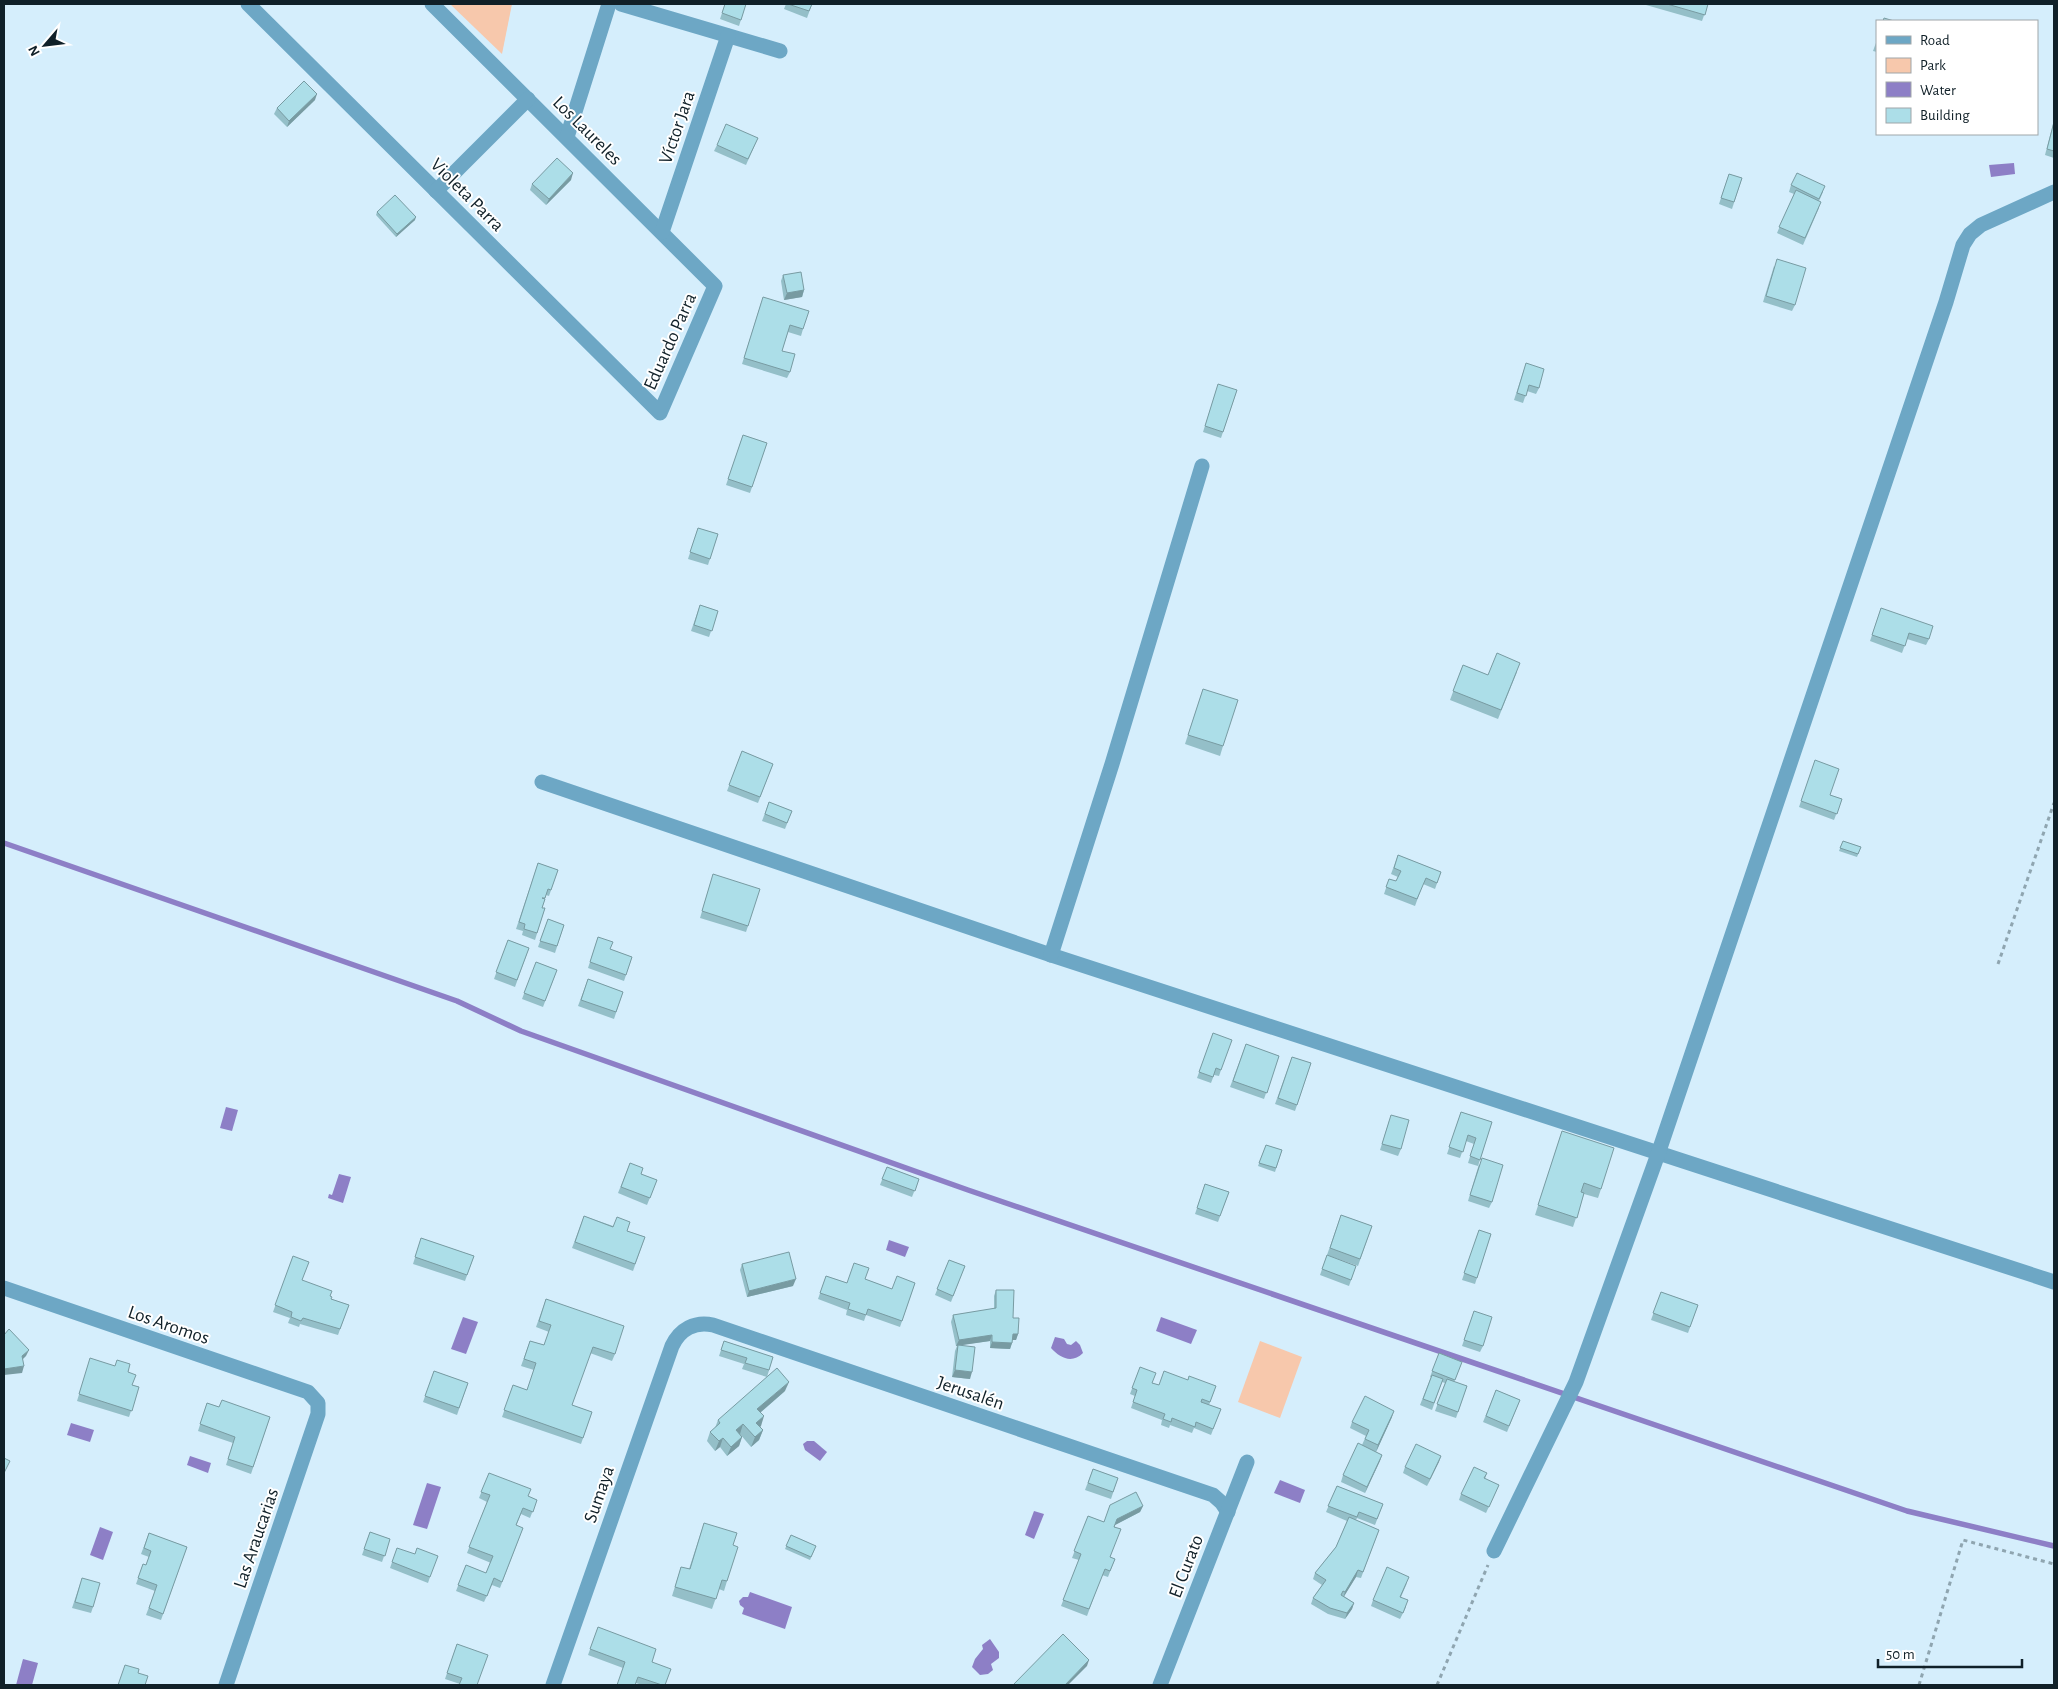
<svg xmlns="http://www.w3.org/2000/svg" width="2058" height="1689" viewBox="0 0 2058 1689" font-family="'Alegreya Sans',sans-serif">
<rect width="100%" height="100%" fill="#d5eefc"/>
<g fill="#f7c8ac">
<path d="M450 4H512L502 54Z"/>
<path d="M1260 1341 1302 1357 1280 1418 1238 1402Z"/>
</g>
<g fill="#8d7fc6">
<path d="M2014 163 2015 174 1991 177 1989 165Z"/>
<path d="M226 1107 238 1110 232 1131 220 1128Z"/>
<path d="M339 1174 351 1177 343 1203 328 1198 329 1194 332 1195Z"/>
<path d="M889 1240 909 1247 905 1257 886 1250Z"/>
<path d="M463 1317 478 1322 466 1354 451 1349Z"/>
<path d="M1161 1317 1197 1330 1191 1344 1156 1331Z"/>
<path d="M1055 1337 1064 1339 1067 1344 1071 1345 1076 1341 1080 1345 1083 1353C1072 1364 1060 1358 1051 1348Z"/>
<path d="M71 1423 94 1430 90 1442 67 1435Z"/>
<path d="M807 1441H814L827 1452 820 1461 805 1450 803 1444Z"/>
<path d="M190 1456 211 1463 208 1473 187 1465Z"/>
<path d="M1280 1480 1305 1490 1300 1503 1274 1493Z"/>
<path d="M427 1483 441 1487 427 1529 413 1525Z"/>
<path d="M1034 1511 1044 1514 1034 1539 1025 1535Z"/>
<path d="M100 1527 113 1532 103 1560 90 1555Z"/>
<path d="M750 1592 792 1607 785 1629 742 1614 744 1608 740 1605 739 1601 743 1597H748Z"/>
<path d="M990 1639 999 1652V1658L991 1664 993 1670 988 1674 980 1675 972 1667 975 1659 983 1649 982 1645Z"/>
<path d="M23 1659 38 1663 32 1685H16Z"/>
</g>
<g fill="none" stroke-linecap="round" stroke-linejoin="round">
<path stroke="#8d7fc6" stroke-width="5.5" d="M4 843 457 1001 521 1031 968 1190 1907 1511 2054 1546"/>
<g stroke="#8fa5b0" stroke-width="3" stroke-dasharray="4 4" stroke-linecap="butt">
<path d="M1998 964 2054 803"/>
<path d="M1437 1685 1488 1565"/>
<path d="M1919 1685 1963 1540 2054 1564"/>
</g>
<g stroke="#6da7c5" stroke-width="15">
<path d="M248 4 660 413 715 286 432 4"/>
<path d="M621 4 780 51"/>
<path d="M567 137 609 4"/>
<path d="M436 191 528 99"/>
<path d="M662 232 728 36"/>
<path d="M542 782 1051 955 2054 1282"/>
<path d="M1051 955 1112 764 1202 466"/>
<path d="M4 1288 308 1392 318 1403V1414L226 1685"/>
<path d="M1494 1551 1576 1382 1658 1154 1946 302 1963 245 1970 234 1981 225 2054 192"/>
<path d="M553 1685 672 1346C680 1329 695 1321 713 1325L1213 1495 1222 1503 1228 1512"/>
<path d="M1160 1685 1247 1462"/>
</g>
</g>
<g fill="#94bfc8">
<path d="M725 4H746L739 26 720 19Z"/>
<path d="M786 4H812L807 18 784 9Z"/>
<path d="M1647 4H1708L1702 21 1646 5Z"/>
<path d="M1877 40V52L1873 51Z"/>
<path d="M315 100 287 127 274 114 277 108Z"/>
<path d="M2054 120V158L2045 155Z"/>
<path d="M758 138 746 165 714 151 717 145Z"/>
<path d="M1729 174 1742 178 1732 209 1719 204Z"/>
<path d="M571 180 546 205 530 190 532 184Z"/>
<path d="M1791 185 1823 192 1819 201V208L1803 245 1777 233 1794 194 1789 192Z"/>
<path d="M377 212 415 220 396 237 376 215Z"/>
<path d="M1774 266 1795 305 1792 311 1763 302Z"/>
<path d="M783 275 804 290 802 297 784 300 781 281Z"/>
<path d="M761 303 803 329 801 336 788 332 782 351 790 372 787 378 742 364Z"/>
<path d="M1526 363 1539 388 1536 394 1527 391 1523 403 1514 400Z"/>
<path d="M1237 390 1221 438 1203 432 1216 391Z"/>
<path d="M743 435 767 443 750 493 726 485Z"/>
<path d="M698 528 718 534 708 565 688 559Z"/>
<path d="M700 605 718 611 709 637 691 631Z"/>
<path d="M1881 608 1929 639 1926 645 1907 639 1902 653 1870 641Z"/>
<path d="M1463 665 1488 675 1517 672 1498 719 1450 700Z"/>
<path d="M1203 689 1223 746 1220 756 1185 744Z"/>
<path d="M742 751 773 764 758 803 727 791Z"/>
<path d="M1815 760 1830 795 1842 799 1834 820 1799 807Z"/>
<path d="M769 802 792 811 785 829 762 821Z"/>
<path d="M1843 841 1861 847 1857 857 1839 851Z"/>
<path d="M1398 855 1441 872 1435 889 1423 884 1415 906 1384 894 1389 879 1396 881 1398 877 1391 874Z"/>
<path d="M538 863 558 870 549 896 546 895 545 899 542 908H545L535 940 522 935 523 931 516 929Z"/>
<path d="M711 881 748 926 746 932 700 918Z"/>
<path d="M548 919 564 925 555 953 538 947Z"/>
<path d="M598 937 610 949 632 957 624 981 588 968Z"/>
<path d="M508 940 529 948 515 987 494 979Z"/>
<path d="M536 962 557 970 543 1007 522 999Z"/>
<path d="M588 979 623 992 614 1019 578 1006Z"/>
<path d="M1213 1033 1221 1070 1219 1076 1214 1075 1211 1083 1197 1078Z"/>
<path d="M1246 1044 1279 1056 1264 1099 1230 1087Z"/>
<path d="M1292 1057 1311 1063 1295 1111 1275 1104Z"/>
<path d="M1461 1112 1492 1122 1478 1166 1468 1163 1474 1144 1466 1141 1460 1158 1447 1154Z"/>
<path d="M1389 1121 1401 1149 1398 1156 1380 1150Z"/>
<path d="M1562 1131 1601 1189 1598 1198 1584 1194 1573 1227 1535 1215Z"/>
<path d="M1266 1145 1282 1150 1275 1172 1258 1166Z"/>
<path d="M630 1163 641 1174 657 1180 647 1205 618 1193Z"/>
<path d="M1479 1164 1492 1202 1489 1208 1468 1201Z"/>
<path d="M887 1167 919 1179 912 1197 880 1185Z"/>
<path d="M1205 1184 1229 1192 1218 1222 1195 1214Z"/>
<path d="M1341 1215 1372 1226 1358 1266 1327 1255Z"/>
<path d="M584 1216 645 1237 633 1271 572 1248Z"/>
<path d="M1479 1230 1491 1234 1475 1284 1462 1280Z"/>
<path d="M421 1238 474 1256 465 1281 413 1264Z"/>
<path d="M1327 1255 1356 1266 1349 1286 1320 1275Z"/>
<path d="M293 1256 302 1280 330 1296 331 1299 349 1305 338 1335 300 1324 299 1327 288 1323 290 1318 273 1312Z"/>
<path d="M949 1260 965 1266 951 1302 935 1295Z"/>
<path d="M742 1264 793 1286 747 1297 740 1270Z"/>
<path d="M826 1276 847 1283 865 1279 892 1289 915 1283 900 1327 866 1315 864 1321 846 1315 847 1310 818 1299Z"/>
<path d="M996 1290 1013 1318 1018 1334 1016 1340H1012V1343L1010 1349 990 1348V1341L960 1345 970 1379 952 1377 955 1351 957 1346H956L951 1322 953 1315 994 1309V1296Z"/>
<path d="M1661 1292 1698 1305 1688 1333 1651 1320Z"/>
<path d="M546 1299 615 1354 612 1361 590 1353 572 1405 592 1412 581 1444 502 1417 513 1385 527 1390 534 1370 521 1366 530 1341 544 1345 549 1332 536 1327Z"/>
<path d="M1474 1311 1483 1346 1480 1352 1462 1346Z"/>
<path d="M724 1341 773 1357 767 1377 742 1369 744 1364 719 1356Z"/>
<path d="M1439 1353 1462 1362 1454 1382 1467 1386 1456 1418 1435 1411 1445 1383 1442 1382 1432 1410 1420 1405 1431 1377H1430Z"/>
<path d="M88 1365 115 1366 128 1372 132 1385 139 1387 129 1417 77 1401Z"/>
<path d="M1140 1367 1152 1383 1159 1385 1188 1380 1216 1386 1209 1405 1221 1409 1211 1435 1194 1428 1192 1433 1170 1425 1169 1428 1161 1425 1162 1420 1131 1408 1135 1396 1130 1394Z"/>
<path d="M434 1371 468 1383 457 1415 423 1402Z"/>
<path d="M1496 1390 1520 1400 1507 1432 1483 1422Z"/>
<path d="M785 1391 761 1412V1426L760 1427 763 1430 759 1440 751 1447 740 1434 742 1437 739 1446 727 1456 720 1447 715 1451 707 1441 710 1432 715 1428 718 1420Z"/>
<path d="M207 1403 219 1407 270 1417 251 1474 226 1465 233 1443 198 1431Z"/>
<path d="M1392 1417 1376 1452 1382 1455 1365 1493 1341 1482 1343 1475 1362 1445 1366 1436 1350 1428 1352 1422Z"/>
<path d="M1441 1456 1427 1486 1403 1473 1405 1467Z"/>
<path d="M1093 1469 1118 1478 1111 1499 1085 1490Z"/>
<path d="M489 1473 528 1496 537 1500 530 1518 521 1514 516 1526 523 1528 500 1588 492 1585 484 1602 456 1591 466 1565 486 1573 491 1563 467 1553 487 1502 479 1498Z"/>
<path d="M1487 1473 1485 1479 1499 1485 1486 1513 1459 1500 1461 1494Z"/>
<path d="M1337 1486 1383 1504 1375 1525 1357 1518 1356 1520 1379 1530 1361 1578 1356 1577 1344 1596 1354 1603 1352 1609 1345 1619 1328 1614 1311 1604 1313 1598 1322 1585 1313 1579 1315 1573 1336 1547 1347 1521 1326 1512Z"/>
<path d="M1143 1506 1140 1512 1115 1525 1110 1557 1115 1559 1108 1577 1102 1575 1087 1616 1061 1606 1079 1560 1072 1558 1088 1516 1104 1522Z"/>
<path d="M704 1523 733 1545 727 1581 724 1591 719 1589 712 1609 672 1596 681 1567 689 1569Z"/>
<path d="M370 1532 390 1539 382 1562 362 1555Z"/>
<path d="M149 1533 187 1547 161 1620 146 1615 155 1591 136 1584 143 1564 146 1565 149 1557 141 1554Z"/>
<path d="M791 1535 816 1546 810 1560 785 1549Z"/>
<path d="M397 1548 430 1577 428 1583 390 1568Z"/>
<path d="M1407 1583 1401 1597 1406 1607 1400 1619 1371 1606 1373 1600Z"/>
<path d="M80 1584 93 1607 91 1613 72 1608Z"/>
<path d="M598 1627 652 1662 665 1685H642L636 1683 623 1668 588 1655Z"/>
<path d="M457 1644 477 1685 460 1684 445 1679Z"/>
</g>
<g fill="#789ba2">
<path d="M317 94 315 100 287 127 289 121Z"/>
<path d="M573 173 571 180 546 205 549 199Z"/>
<path d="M416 217 415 220 396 237 397 234Z"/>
<path d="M804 290 802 297 784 300 787 293Z"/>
<path d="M796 1279 793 1286 747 1297 749 1291Z"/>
<path d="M1013 1334H1018L1016 1340H1010Z"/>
<path d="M992 1335 990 1341 956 1346 959 1340Z"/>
<path d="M992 1342 1012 1343 1010 1349 990 1348Z"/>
<path d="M29 1350 26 1356 20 1362 22 1356Z"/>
<path d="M24 1366 22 1373 4 1375V1369Z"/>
<path d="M955 1370 972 1372 970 1379 952 1377Z"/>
<path d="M789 1382 785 1391 754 1418 757 1409Z"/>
<path d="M1394 1411 1392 1417 1376 1452 1378 1445Z"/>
<path d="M764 1416 761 1426 753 1433 756 1423Z"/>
<path d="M743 1424 740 1434 733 1440 736 1430Z"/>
<path d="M763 1430 759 1440 751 1447 755 1437Z"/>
<path d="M742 1437 739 1446 727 1456 731 1447Z"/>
<path d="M723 1438 720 1447 715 1451 719 1441Z"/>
<path d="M1382 1455 1380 1461 1365 1493 1367 1487Z"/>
<path d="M1441 1456 1439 1462 1427 1486 1430 1479Z"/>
<path d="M1143 1506 1140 1512 1115 1525 1117 1519Z"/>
<path d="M1358 1570 1356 1577 1343 1598 1345 1592Z"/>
<path d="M1354 1603 1352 1609 1345 1619 1347 1613Z"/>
<path d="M1089 1660 1087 1666 1068 1685H1065Z"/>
</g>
<g fill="#acdee8" stroke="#789ba2">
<path d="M725 4H746L741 20 722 13Z"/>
<path d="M788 4H812L809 11Z"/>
<path d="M1667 4H1708L1705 15Z"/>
<path d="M1884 18 1894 21H1883Z"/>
<path d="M304 81 317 94 289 121 277 108Z"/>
<path d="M2054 122V151L2047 149Z"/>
<path d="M726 124 758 138 748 159 717 145Z"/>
<path d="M557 158 573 173 549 199 532 184Z"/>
<path d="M1797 173 1825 186 1819 199 1791 185Z"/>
<path d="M1729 174 1742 178 1734 202 1721 198Z"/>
<path d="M1796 190 1821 202 1805 238 1779 227Z"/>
<path d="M395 195 416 217 397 234 377 212Z"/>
<path d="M1777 259 1806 268 1795 305 1766 296Z"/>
<path d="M801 272 804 290 787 293 783 275Z"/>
<path d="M763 297 809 311 803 329 790 325 782 351 795 354 790 372 744 358Z"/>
<path d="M1526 363 1544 369 1539 388 1529 385 1526 396 1517 393Z"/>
<path d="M1218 384 1237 390 1223 432 1205 426Z"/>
<path d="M743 435 767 443 752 487 728 479Z"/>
<path d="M698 528 718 534 710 559 690 552Z"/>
<path d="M700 605 718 611 712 631 694 625Z"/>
<path d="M1881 608 1933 626 1929 639 1909 633 1905 646 1872 635Z"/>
<path d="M1497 653 1520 663 1501 710 1453 691 1463 665 1488 675Z"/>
<path d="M1203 689 1238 700 1223 746 1188 735Z"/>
<path d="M742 751 773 764 760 797 729 785Z"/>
<path d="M1815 760 1839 769 1830 795 1842 799 1837 814 1801 801Z"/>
<path d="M769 802 792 811 787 823 765 814Z"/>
<path d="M1843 841 1861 847 1858 854 1840 848Z"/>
<path d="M1398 855 1441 872 1437 883 1426 878 1417 899 1386 887 1389 879 1396 881 1401 871 1394 868Z"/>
<path d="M538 863 558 870 551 890 548 889 545 898H542L545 899 542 908H545L537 933 524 929 525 924 519 922Z"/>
<path d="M713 874 760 889 748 926 702 911Z"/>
<path d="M548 919 564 925 557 946 540 941Z"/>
<path d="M598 937 613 942 610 949 632 957 626 975 590 962Z"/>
<path d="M508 940 529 948 517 980 496 972Z"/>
<path d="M536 962 557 970 545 1001 524 993Z"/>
<path d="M588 979 623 992 616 1012 581 1000Z"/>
<path d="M1213 1033 1232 1040 1221 1070 1216 1068 1213 1077 1199 1072Z"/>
<path d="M1246 1044 1279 1056 1267 1093 1233 1081Z"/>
<path d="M1292 1057 1311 1063 1297 1105 1278 1098Z"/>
<path d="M1461 1112 1492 1122 1480 1160 1470 1156 1476 1138 1468 1135 1463 1152 1449 1147Z"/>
<path d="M1391 1115 1409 1120 1401 1149 1382 1144Z"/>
<path d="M1562 1131 1614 1148 1601 1189 1584 1183 1581 1192 1584 1193 1577 1218 1538 1205Z"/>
<path d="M1266 1145 1282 1150 1276 1168 1259 1163Z"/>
<path d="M1482 1158 1503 1165 1492 1202 1470 1195Z"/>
<path d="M630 1163 643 1168 641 1174 657 1180 650 1198 621 1187Z"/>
<path d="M887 1167 919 1179 915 1191 882 1179Z"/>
<path d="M1205 1184 1229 1192 1220 1216 1197 1208Z"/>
<path d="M1341 1215 1372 1226 1360 1259 1330 1248Z"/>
<path d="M584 1216 613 1227 617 1217 630 1222 627 1231 645 1237 635 1264 575 1242Z"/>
<path d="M1479 1230 1491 1234 1477 1278 1464 1273Z"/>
<path d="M421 1238 474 1256 467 1275 415 1257Z"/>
<path d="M789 1252 796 1279 749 1291 742 1264Z"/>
<path d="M1327 1255 1356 1266 1351 1280 1322 1269Z"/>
<path d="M293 1256 309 1262 302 1280 332 1291 330 1296 332 1297 331 1299 349 1305 340 1329 303 1318 301 1321 291 1317 292 1312 275 1305Z"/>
<path d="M949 1260 965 1266 953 1296 937 1289Z"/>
<path d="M854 1263 869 1268 865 1279 892 1289 897 1276 915 1283 902 1321 868 1309 866 1315 848 1309 850 1303 820 1293 826 1276 847 1283Z"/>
<path d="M996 1290H1014L1013 1318H1019L1018 1334H1013L1012 1343 992 1342V1335L959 1340 953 1315 996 1308Z"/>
<path d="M1661 1292 1698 1305 1690 1327 1653 1313Z"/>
<path d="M546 1299 624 1326 615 1354 593 1347 572 1405 592 1412 583 1438 504 1410 513 1385 527 1390 536 1363 524 1359 530 1341 544 1345 551 1325 539 1321Z"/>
<path d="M1474 1311 1492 1317 1483 1346 1464 1340Z"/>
<path d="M9 1329 29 1350 22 1356 24 1366 4 1369V1335Z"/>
<path d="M724 1341 773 1357 769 1370 745 1363 747 1358 721 1350Z"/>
<path d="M958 1345 975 1347 972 1372 955 1370Z"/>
<path d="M1439 1353 1462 1362 1455 1380 1432 1371Z"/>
<path d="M90 1358 115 1366 117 1360 130 1364 128 1372 136 1375 132 1385 139 1387 132 1411 79 1394Z"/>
<path d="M1140 1367 1156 1373 1152 1383 1159 1385 1164 1371 1188 1380 1189 1376 1216 1386 1210 1402 1202 1399 1201 1402 1221 1409 1213 1429 1196 1422 1195 1427 1172 1418 1171 1422 1163 1419 1165 1414 1133 1402 1137 1390 1132 1388Z"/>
<path d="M777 1368 789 1382 757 1409 764 1416 756 1423 763 1430 755 1437 743 1424 736 1430 742 1437 731 1447 723 1438 719 1441 710 1432 720 1423 718 1420Z"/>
<path d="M434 1371 468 1383 459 1408 425 1396Z"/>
<path d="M1432 1375 1443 1379 1434 1403 1423 1399Z"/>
<path d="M1447 1379 1467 1386 1458 1412 1437 1404Z"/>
<path d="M1496 1390 1520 1400 1509 1426 1486 1416Z"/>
<path d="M1365 1396 1394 1411 1378 1445 1365 1439 1369 1430 1352 1422Z"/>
<path d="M222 1400 270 1417 253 1467 228 1459 235 1437 200 1424 207 1403 219 1407Z"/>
<path d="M1358 1443 1382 1455 1367 1487 1343 1475Z"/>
<path d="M1416 1444 1441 1456 1430 1479 1405 1467Z"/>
<path d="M4 1458 10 1461 4 1473Z"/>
<path d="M1474 1467 1487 1473 1484 1478 1499 1485 1489 1507 1461 1494Z"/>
<path d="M1093 1469 1118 1478 1113 1492 1088 1483Z"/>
<path d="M489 1473 531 1489 528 1496 537 1500 533 1512 523 1508 516 1525 523 1528 502 1582 494 1578 487 1596 458 1585 466 1565 486 1573 493 1556 469 1547 490 1495 481 1492Z"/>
<path d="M1337 1486 1383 1504 1377 1519 1359 1512 1357 1517 1328 1506Z"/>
<path d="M1136 1492 1143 1506 1117 1519 1114 1527 1121 1529 1110 1557 1115 1559 1110 1571 1105 1569 1089 1609 1063 1600 1081 1554 1074 1551 1088 1516 1104 1522 1110 1505Z"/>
<path d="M1349 1517 1379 1530 1363 1572 1358 1570 1345 1592 1343 1591 1341 1595 1354 1603 1347 1613 1330 1608 1313 1598 1326 1580 1315 1573 1336 1547Z"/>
<path d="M704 1523 737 1533 733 1545 738 1547 727 1581 722 1580 716 1599 675 1587 681 1567 690 1569Z"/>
<path d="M370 1532 390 1539 385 1556 364 1549Z"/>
<path d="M149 1533 187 1547 163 1614 149 1608 157 1585 138 1578 143 1564 146 1565 151 1551 144 1548Z"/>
<path d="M791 1535 816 1546 811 1557 786 1546Z"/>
<path d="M397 1548 415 1554 417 1548 438 1556 430 1577 392 1562Z"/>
<path d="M1387 1567 1409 1577 1400 1597 1408 1600 1403 1613 1373 1600Z"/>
<path d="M82 1578 100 1583 93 1607 75 1602Z"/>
<path d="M598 1627 656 1649 652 1662 671 1669 665 1685H662L638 1677 635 1685H617L625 1662 590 1649Z"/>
<path d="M1063 1634 1089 1660 1065 1685H1013Z"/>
<path d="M457 1644 488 1655 477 1685H459L462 1678 447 1673Z"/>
<path d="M125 1665 139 1669 138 1673 148 1676 145 1685H118Z"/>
</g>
<g text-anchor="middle" stroke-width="4" stroke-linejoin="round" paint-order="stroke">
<g font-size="19" fill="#102028" stroke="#fff">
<text transform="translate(676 127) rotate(-71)" y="7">Víctor Jara</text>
<text transform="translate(588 130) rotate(45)" y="7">Los Laureles</text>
<text transform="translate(468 194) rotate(45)" y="7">Violeta Parra</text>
<text transform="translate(669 341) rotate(-66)" y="7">Eduardo Parra</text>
<text transform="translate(169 1324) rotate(19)" y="7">Los Aromos</text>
<text transform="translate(971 1392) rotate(19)" y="7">Jerusalén</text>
<text transform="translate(598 1494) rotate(-71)" y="7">Sumaya</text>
<text transform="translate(255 1538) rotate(-71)" y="7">Las Araucarias</text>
<text transform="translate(1185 1566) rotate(-69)" y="7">El Curato</text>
</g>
</g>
<rect width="2058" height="1689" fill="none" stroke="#102028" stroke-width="10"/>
<rect x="1876" y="20" width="162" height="115" fill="#ffffff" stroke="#9fa6a9"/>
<rect x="1886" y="36" width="25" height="8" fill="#6da7c5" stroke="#9fa6a9"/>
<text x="1920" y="45" font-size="15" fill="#102028">Road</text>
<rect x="1886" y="58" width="25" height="15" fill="#f7c8ac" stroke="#9fa6a9"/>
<text x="1920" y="70" font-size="15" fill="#102028">Park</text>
<rect x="1886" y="82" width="25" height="15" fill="#8d7fc6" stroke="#9fa6a9"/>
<text x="1920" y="95" font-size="15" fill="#102028">Water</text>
<rect x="1886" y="108" width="25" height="15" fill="#acdee8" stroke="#9fa6a9"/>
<text x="1920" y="120" font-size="15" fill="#102028">Building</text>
<g transform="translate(45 45) rotate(242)" stroke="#ffffff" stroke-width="4" paint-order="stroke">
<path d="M0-4L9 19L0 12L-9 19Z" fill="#102028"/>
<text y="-8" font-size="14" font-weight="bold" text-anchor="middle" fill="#102028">N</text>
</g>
<path d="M1878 1659v8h144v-8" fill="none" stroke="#102028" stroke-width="2.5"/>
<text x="1886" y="1659" font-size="15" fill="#102028" stroke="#ffffff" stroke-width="4" paint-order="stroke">50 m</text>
</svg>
